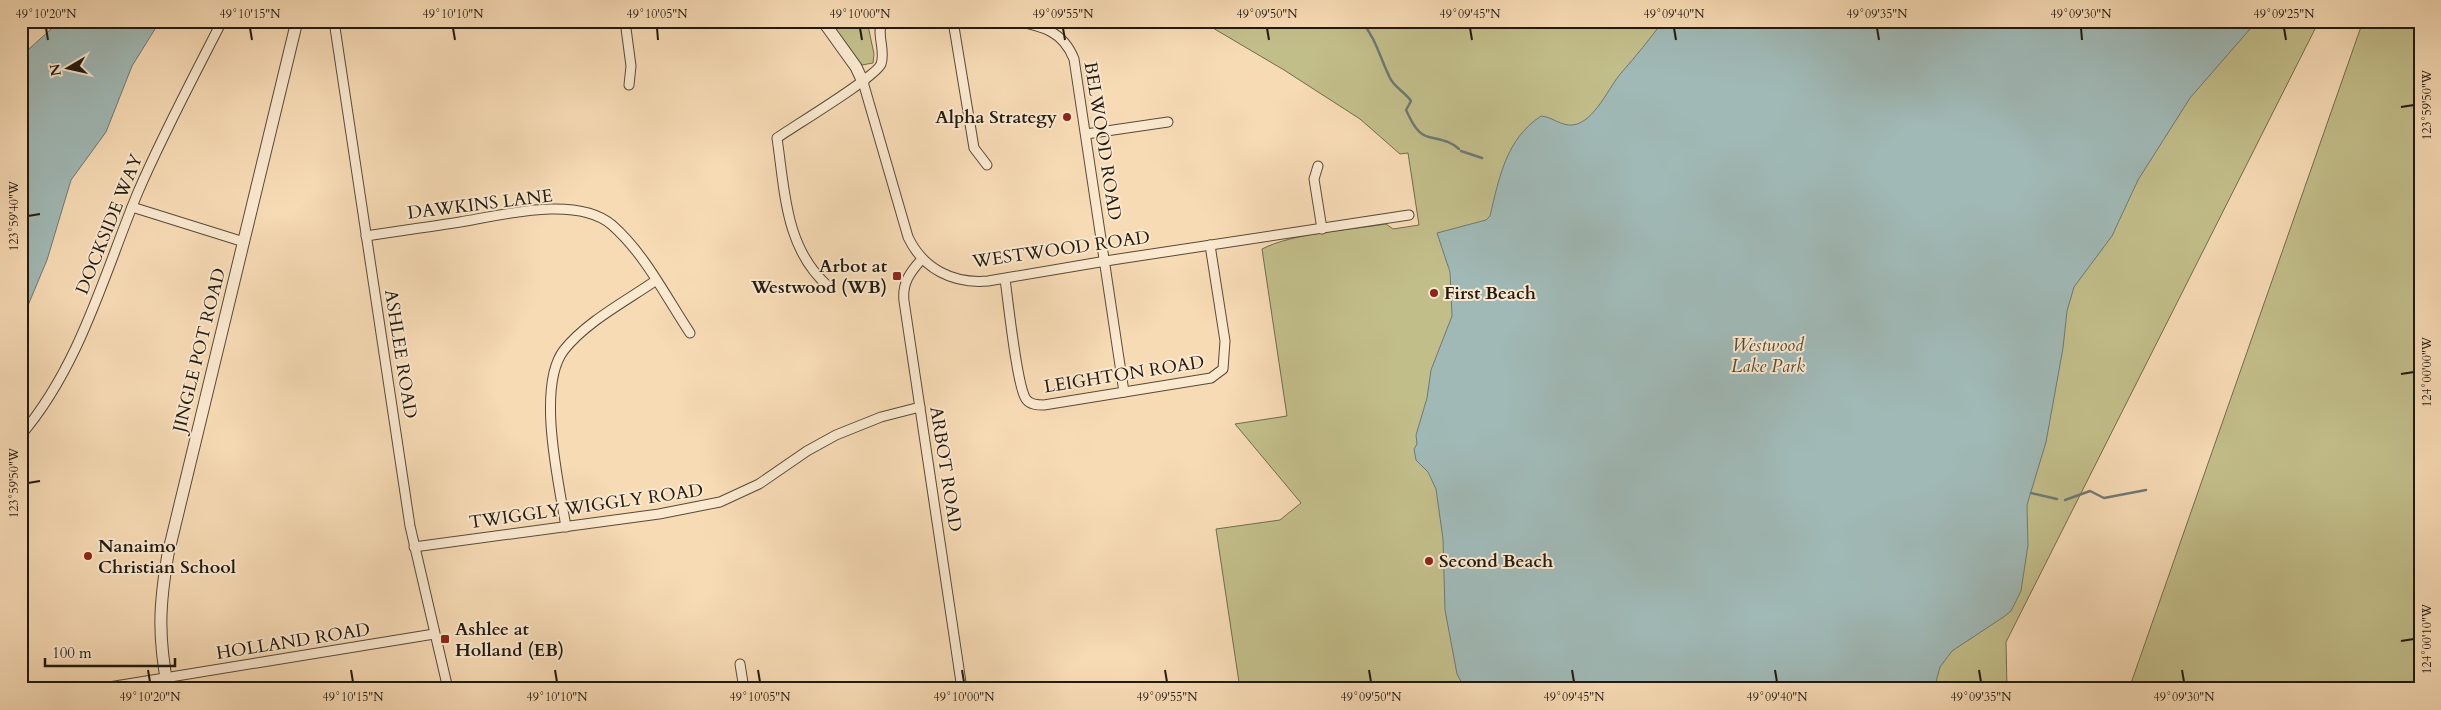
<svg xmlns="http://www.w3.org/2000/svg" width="2441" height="710" viewBox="0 0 2441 710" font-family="Cardo,serif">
<rect width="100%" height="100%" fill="#f7dbb5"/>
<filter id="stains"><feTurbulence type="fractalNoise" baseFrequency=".004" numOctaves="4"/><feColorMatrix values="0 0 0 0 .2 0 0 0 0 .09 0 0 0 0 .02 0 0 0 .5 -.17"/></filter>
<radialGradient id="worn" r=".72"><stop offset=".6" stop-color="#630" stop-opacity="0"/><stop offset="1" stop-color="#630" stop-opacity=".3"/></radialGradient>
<g fill="#c2be8a" stroke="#726c4d">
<path d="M829 21H867L874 54 873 63 862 65Z"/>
<path d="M1201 21H2319L2006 642 2007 689H1240L1216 529 1280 520 1301 503 1235 424 1287 416 1262 249C1293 233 1350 230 1386 224L1393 229 1419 225 1408 153 1400 154 1360 119 1284 70Z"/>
<path d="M2363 21H2420V689H2129Z"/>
</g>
<g fill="#a0b9b6" stroke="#6e7974">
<path d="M60 21H160L132 66 106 132 71 180 47 260 21 322V60L30 48Z"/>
<path d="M1663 21H2257L2190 98 2138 180 2112 236 2074 287 2067 311 2063 348 2046 442 2027 505 2028 545 2021 591 2011 611 2005 616 1952 651 1940 667 1934 689H1465L1457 674 1445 610 1443 539 1436 489 1428 472 1416 460 1414 449 1417 444 1416 435 1427 398 1431 370 1452 316 1450 272 1437 233 1486 220 1490 216C1499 178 1506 139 1541 116 1553 117 1560 126 1573 125 1595 122 1609 86 1622 72 1636 56 1650 39 1663 21Z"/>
</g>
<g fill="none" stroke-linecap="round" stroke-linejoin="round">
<g stroke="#6e7974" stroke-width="2.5">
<path d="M1361 21C1376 38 1380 58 1390 78 1394 87 1406 93 1411 101L1406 110C1411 120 1417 135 1429 137 1440 140 1449 140 1459 149"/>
<path d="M1461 151 1482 158"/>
<path d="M2031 493 2057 499"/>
<path d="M2065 500 2090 491 2104 498 2146 490"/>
</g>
<g stroke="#574a39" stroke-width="11">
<g id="minor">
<path d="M334 21 410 526 448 689"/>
<path d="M482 21V23"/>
<path d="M625 21 631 66 629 85"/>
<path d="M953 21 974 148 987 165"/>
<path d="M1015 21C1042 26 1063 31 1074 59L1124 392"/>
<path d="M954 24 975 21"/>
<path d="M863 82 908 237C923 269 953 284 988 281L1112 260 1409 215"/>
<path d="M1086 134 1168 122"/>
<path d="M1318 166 1314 179 1322 229"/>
<path d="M132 207 244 242"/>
<path d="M366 236C398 231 429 227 460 222 502 215 577 195 612 225 645 254 666 297 690 333"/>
<path d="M922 259C910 272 902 283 904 301L962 689"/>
<path d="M1005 279C1008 300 1017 387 1026 399 1030 405 1038 405 1044 405L1211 378 1223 369 1225 341 1210 245"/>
<path d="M829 287C785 249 785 192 777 138 794 126 876 77 881 64 886 50 876 35 882 21"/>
<path d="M21 435C80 366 104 274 138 192 163 134 193 78 222 21"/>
<path d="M566 527C559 484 536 386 564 350 586 322 626 301 655 281"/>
<path d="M414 547 659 514 720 502 759 484 807 451 836 435 881 417 920 407"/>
<path d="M740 664 744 689"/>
<path d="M97 689 434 634"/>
</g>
</g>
<g stroke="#574a39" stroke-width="13">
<g id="tertiary">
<path d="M823 21 856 67 863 82"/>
<path d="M168 689C158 637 159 606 168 554L297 21"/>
</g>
</g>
<use href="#minor" stroke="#fae8cf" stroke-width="9"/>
<use href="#tertiary" stroke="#fae8cf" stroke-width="11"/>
</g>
<path fill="none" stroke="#221a10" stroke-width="2" d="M46 28 48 40M250 28 252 40M453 28 455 40M657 28 658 40M860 28 862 40M1063 28 1065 40M1267 28 1269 40M1470 28 1472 40M1674 28 1676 40M1877 28 1879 40M2081 28 2082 40M2284 28 2286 40M2401 107 2414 105M28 216 40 214M2401 374 2414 372M28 483 40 481M2401 641 2414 639M148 670 150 682M351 670 353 682M555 670 557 682M758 670 760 682M962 670 964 682M1165 670 1167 682M1369 670 1371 682M1572 670 1574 682M1775 670 1777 682M1979 670 1981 682M2182 670 2184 682"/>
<g fill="#8f2418" stroke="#fae8cf" stroke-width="2">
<circle cx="1067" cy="117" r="5"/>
<rect x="892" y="271" width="10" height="10" rx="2.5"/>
<circle cx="1434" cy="293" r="5"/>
<circle cx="88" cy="556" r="5"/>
<circle cx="1429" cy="561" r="5"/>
<rect x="440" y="634" width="10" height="10" rx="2.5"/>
</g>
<g text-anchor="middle" stroke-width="4" stroke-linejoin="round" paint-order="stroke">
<g font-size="18" font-weight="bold" fill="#221a10" stroke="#fae8cf" text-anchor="start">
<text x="1057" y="123" text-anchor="end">Alpha Strategy</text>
<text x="887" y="272" text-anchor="end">Arbot at<tspan x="887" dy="21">Westwood (WB)</tspan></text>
<text x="1444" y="299">First Beach</text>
<text x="98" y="552">Nanaimo<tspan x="98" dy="21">Christian School</tspan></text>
<text x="1439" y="567">Second Beach</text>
<text x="455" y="635">Ashlee at<tspan x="455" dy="21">Holland (EB)</tspan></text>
</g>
<g font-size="18" fill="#221a10" stroke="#fae8cf">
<text transform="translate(1103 141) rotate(81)" y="6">BELWOOD ROAD</text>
<text transform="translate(480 204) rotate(-7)" y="6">DAWKINS LANE</text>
<text transform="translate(109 224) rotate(-68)" y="6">DOCKSIDE WAY</text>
<text transform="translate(1061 249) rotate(-8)" y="6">WESTWOOD ROAD</text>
<text transform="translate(199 350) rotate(-76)" y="6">JINGLE POT ROAD</text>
<text transform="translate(401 354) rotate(81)" y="6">ASHLEE ROAD</text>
<text transform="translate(1124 374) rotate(-9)" y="6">LEIGHTON ROAD</text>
<text transform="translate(946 469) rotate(81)" y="6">ARBOT ROAD</text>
<text transform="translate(586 506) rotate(-8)" y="6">TWIGGLY WIGGLY ROAD</text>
<text transform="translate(293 641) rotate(-9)" y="6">HOLLAND ROAD</text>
</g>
<g font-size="18" font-style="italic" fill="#524b35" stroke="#fae8cf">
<text x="1768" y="351">Westwood<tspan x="1768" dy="21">Lake Park</tspan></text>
</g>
</g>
<rect width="2441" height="710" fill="none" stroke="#f7dbb5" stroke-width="55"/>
<g transform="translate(68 68) rotate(261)" stroke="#fae8cf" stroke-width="4" paint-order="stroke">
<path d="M0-4L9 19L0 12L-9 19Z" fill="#221a10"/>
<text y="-8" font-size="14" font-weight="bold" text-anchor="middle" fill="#221a10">N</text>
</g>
<path d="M45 658v8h130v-8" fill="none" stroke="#221a10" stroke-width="2.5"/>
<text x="52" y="658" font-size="15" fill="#221a10" stroke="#fae8cf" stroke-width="4" paint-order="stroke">100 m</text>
<rect x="28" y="28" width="2386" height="654" fill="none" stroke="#221a10" stroke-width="2"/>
<g font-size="12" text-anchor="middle" fill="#221a10">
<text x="46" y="18">49°10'20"N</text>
<text x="250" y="18">49°10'15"N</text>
<text x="453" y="18">49°10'10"N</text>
<text x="657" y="18">49°10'05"N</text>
<text x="860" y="18">49°10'00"N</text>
<text x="1063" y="18">49°09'55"N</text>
<text x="1267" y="18">49°09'50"N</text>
<text x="1470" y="18">49°09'45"N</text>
<text x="1674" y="18">49°09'40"N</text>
<text x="1877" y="18">49°09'35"N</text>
<text x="2081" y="18">49°09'30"N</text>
<text x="2284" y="18">49°09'25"N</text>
<text transform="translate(2427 105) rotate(-90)" y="4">123°59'50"W</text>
<text transform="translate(14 216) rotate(-90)" y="4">123°59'40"W</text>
<text transform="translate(2427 372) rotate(-90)" y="4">124°00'00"W</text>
<text transform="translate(14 483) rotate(-90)" y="4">123°59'50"W</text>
<text transform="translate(2427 639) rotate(-90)" y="4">124°00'10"W</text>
<text x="150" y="701">49°10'20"N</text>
<text x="353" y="701">49°10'15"N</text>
<text x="557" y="701">49°10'10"N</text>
<text x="760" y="701">49°10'05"N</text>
<text x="964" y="701">49°10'00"N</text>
<text x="1167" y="701">49°09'55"N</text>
<text x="1371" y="701">49°09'50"N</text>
<text x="1574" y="701">49°09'45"N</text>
<text x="1777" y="701">49°09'40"N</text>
<text x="1981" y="701">49°09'35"N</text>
<text x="2184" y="701">49°09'30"N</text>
</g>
<rect width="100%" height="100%" filter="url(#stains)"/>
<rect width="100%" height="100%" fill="url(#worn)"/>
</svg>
